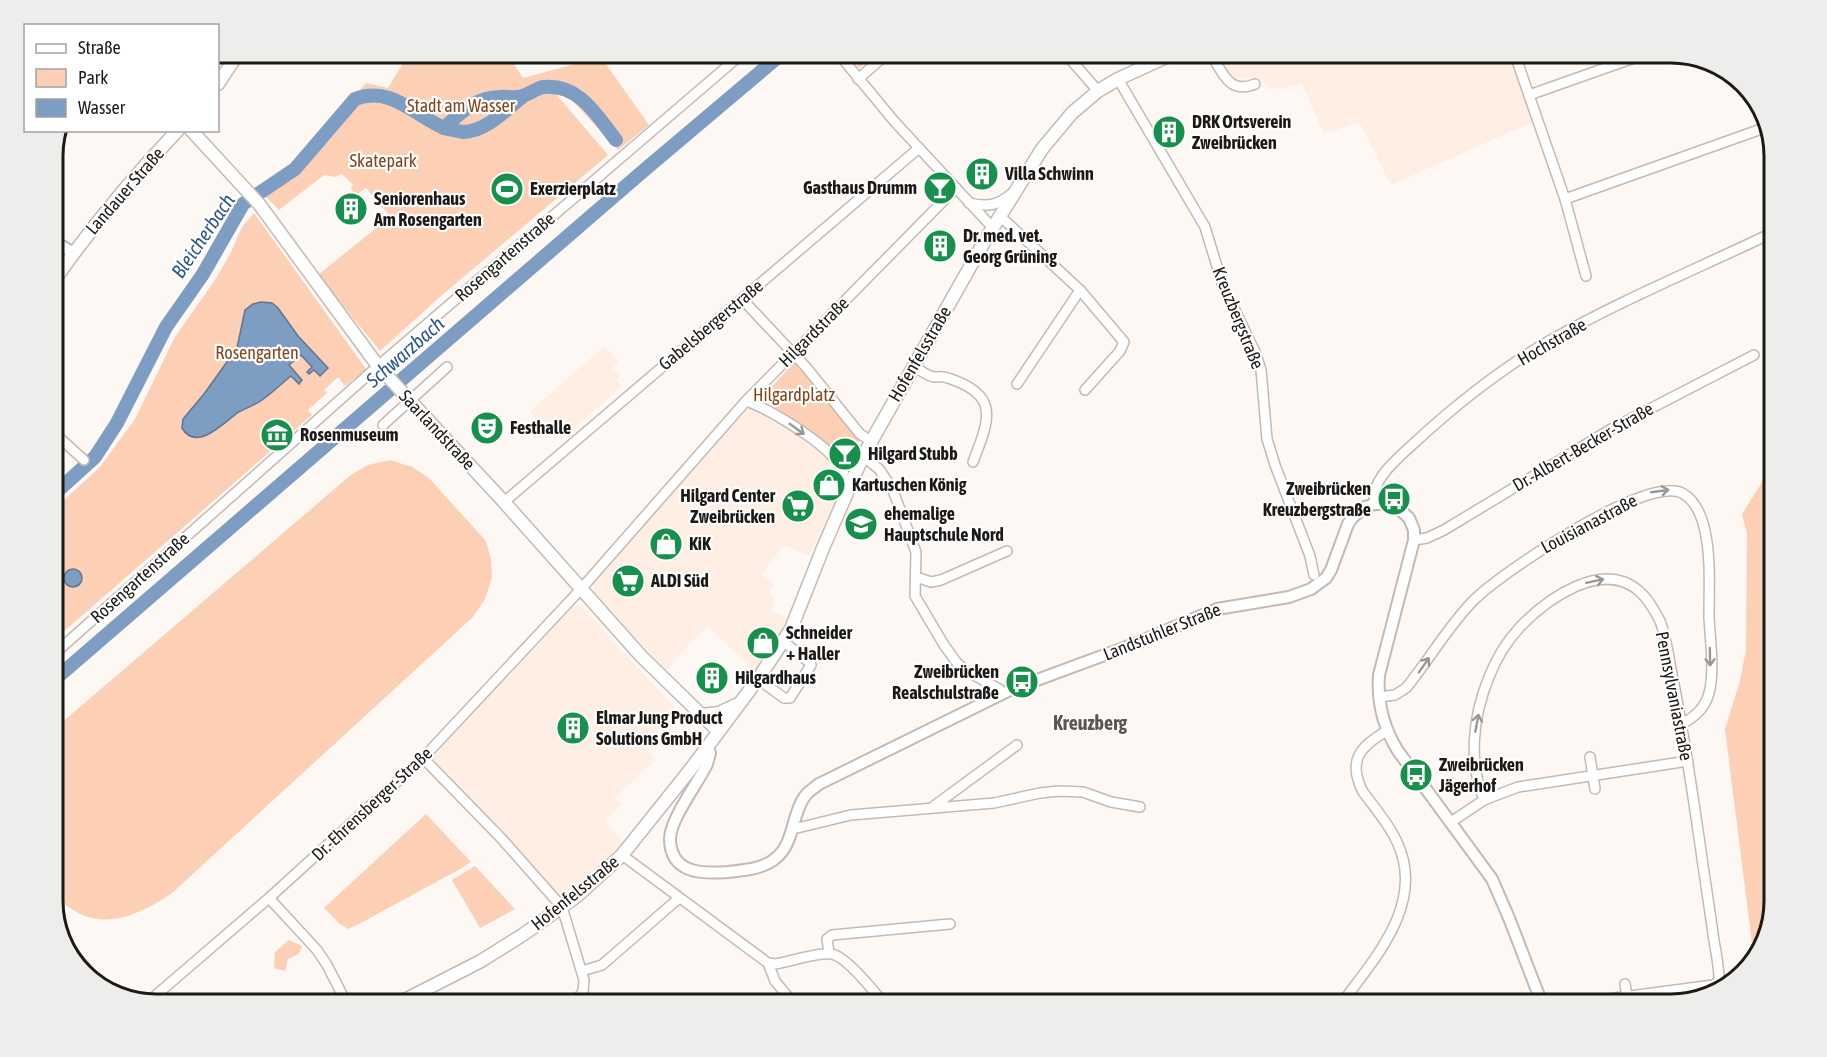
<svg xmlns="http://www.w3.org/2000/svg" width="1827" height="1057" viewBox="0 0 1827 1057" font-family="'Asap Condensed',sans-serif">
<rect width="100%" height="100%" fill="#fef8f5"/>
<g fill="#feeee4">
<path d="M1211 53H1556L1514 68 1532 122 1391 185 1359 122 1324 134 1302 84 1276 89 1267 86 1258 77 1228 79Z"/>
<path d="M605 346 619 363 612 368 620 377 616 380 622 386 563 438 550 423 544 428 530 411Z"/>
<path d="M754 408 764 411 832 462 841 476 840 490 809 556 784 545 762 574 774 585 769 592 775 602 771 611 790 619 777 644 756 671 707 626 666 670 608 608 593 590 592 585 746 410Z"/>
<path d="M573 606 582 607 679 712 643 745 656 760 615 797 621 804 604 821 624 841 613 855 562 901 432 758Z"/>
<path d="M1680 994 1688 1000 1671 1004H1606Z"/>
</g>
<g fill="#fdcfb4">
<path d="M409 53H503L508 55 523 78 601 57 649 125 618 150 567 95 555 93 608 155 441 296 380 351 318 275 380 225 389 215 366 188 356 195 351 189 353 185 342 174 335 177 324 175 279 210 258 189 285 172 302 157 366 83 388 88Z"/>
<path d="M847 53H879L859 68Z"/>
<path d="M254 213 366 369 345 386 338 377 324 390 327 393 308 410 312 415 53 641V510L100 467 135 419 175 337 215 280 231 252 242 227Z"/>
<path d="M794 362 860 438 849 461 839 457 834 450 762 398Z"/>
<path d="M390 460 412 467 429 478 486 541 491 559 492 578 485 599 473 617 171 894C129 921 92 935 53 893V730L352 474 368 465Z"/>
<path d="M1774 463V901L1761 952 1754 959 1725 729 1740 681 1746 650 1747 534 1742 514Z"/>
<path d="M426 814 471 862 462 868 357 925 348 929 340 924 324 908Z"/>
<path d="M475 866 515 909 480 928 452 880Z"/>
<path d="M289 940 302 946 299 954 288 959 285 971 274 968 275 952Z"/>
</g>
<g fill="#7d9dc3" stroke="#60758f" stroke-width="1.5">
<path d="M261 302 272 303 278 308 298 336 328 368 320 376 314 370 309 374 307 372 312 367 301 355 289 365 302 380 299 384 291 376C281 384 272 393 262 400 254 406 245 408 237 413 223 424 196 452 182 428L183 419 204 394 237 348 245 310 253 304Z"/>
<circle cx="73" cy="578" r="9"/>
</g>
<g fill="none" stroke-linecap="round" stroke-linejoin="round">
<g stroke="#7d9dc3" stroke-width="14">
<path d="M444 128C450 129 457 131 463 132 485 132 506 110 522 97"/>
<path d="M53 495 95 457 117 423 166 327 203 274 243 204 295 169 355 99C390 85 414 115 444 128 460 113 476 97 500 97 506 96 512 98 518 97 528 96 535 88 544 87 580 84 597 116 616 140"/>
<path d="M53 681 642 172 784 52"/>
</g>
<g stroke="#c3bab5" stroke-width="12">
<g id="minor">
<path d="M837 52 894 121 993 228"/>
<path d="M1064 52 1098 91"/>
<path d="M1210 52C1222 72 1229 95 1255 84"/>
<path d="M1514 52 1565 199 1586 276"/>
<path d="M858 79 889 52"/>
<path d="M1118 79 1205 227 1222 283 1256 354 1261 370 1267 439 1275 465 1310 556 1314 575"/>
<path d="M1529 95 1651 52"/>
<path d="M1565 199 1767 127"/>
<path d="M969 203C987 207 997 206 1011 194"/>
<path d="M1000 216 1080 290 1124 342 1120 351 1085 390"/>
<path d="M742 299 806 367 860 434 871 441"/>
<path d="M913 366C919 369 927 376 934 377 939 377 943 376 948 378 1001 395 989 420 973 462"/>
<path d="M1017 384 1080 290"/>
<path d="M746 401C770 409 819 440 835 459 842 468 847 477 848 488"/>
<path d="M383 425 447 367"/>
<path d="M53 432 84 460"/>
<path d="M863 456 879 469 892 488 916 552 915 596 944 645 957 663 965 670 999 689 1003 693"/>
<path d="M504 502 919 148"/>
<path d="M1375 504C1369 481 1397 459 1412 445 1454 406 1499 370 1549 341 1621 300 1699 268 1774 232"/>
<path d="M1414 540 1427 538 1444 530 1613 428 1754 355"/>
<path d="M916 577 931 582 941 580 1007 551"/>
<path d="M53 655 378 366 744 52"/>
<path d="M758 679 784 698H790L811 665 809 662 784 642"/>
<path d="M1379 697 1395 695 1406 688C1429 660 1447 628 1472 602 1500 573 1646 475 1682 493 1695 500 1702 517 1705 531 1711 558 1709 589 1709 617 1710 640 1716 678 1707 699 1702 711 1693 718 1682 724"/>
<path d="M1590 757 1595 789"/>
<path d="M423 758 501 838 562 907 584 980 583 991 575 1004"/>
<path d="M1484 800C1468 761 1473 716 1489 677 1496 659 1507 641 1520 627 1547 599 1602 559 1639 591 1648 599 1655 611 1660 621 1667 639 1669 660 1673 679 1684 734 1692 789 1700 844 1704 874 1709 904 1713 934 1715 949 1719 964 1719 979L1717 983 1713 985 1570 1004"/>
<path d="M934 806 1017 745"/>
<path d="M1451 822 1484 800 1518 787 1688 761"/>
<path d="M793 829 851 815 994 803 1040 793 1059 791 1083 792 1111 802 1140 807"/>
<path d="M622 855 768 963 775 964C789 962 818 952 831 954 845 955 875 992 884 1004"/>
<path d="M269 898 317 950 327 965 347 1004"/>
<path d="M65 943 105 991"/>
<path d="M829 953 827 939 832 935 950 924"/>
<path d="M768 963 775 981 794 1004"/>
<path d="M582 971 602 965 679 898"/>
<path d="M1625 984 1627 996"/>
<path d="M148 1002 269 898 423 758 581 589 746 401 956 188"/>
<path d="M1341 1004C1375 958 1426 903 1397 842 1389 824 1375 808 1363 792 1347 761 1360 746 1387 731"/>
</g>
</g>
<g stroke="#c3bab5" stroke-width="14">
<g id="tertiary">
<path d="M53 241 74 253"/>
<path d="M707 746 710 753 707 764C698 783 671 818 670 838 670 874 702 874 728 872 745 870 763 869 776 858 795 842 791 815 805 796 809 791 814 788 819 784L1010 690 1137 643 1217 609 1289 597 1311 589 1326 578 1331 570 1348 524 1353 517 1365 507 1375 504H1385L1399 509 1409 518 1414 530V540L1379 675C1377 703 1383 727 1398 751L1492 879 1509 918 1541 1001"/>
</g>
</g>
<g stroke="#c3bab5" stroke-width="15">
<g id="secondary">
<path d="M218 84 239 52"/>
<path d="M191 130 259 204 378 366 504 502 641 656 718 731"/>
<path d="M53 282C91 228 132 178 178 130"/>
<path d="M701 715 719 713 736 705"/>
<path d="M397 1004 481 961 524 934 577 896 622 855 690 770 758 679 791 629 823 548 863 456 987 237 1042 149 1072 113 1098 91 1118 79 1177 52"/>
</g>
</g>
<use href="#minor" stroke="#fff" stroke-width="9"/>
<use href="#tertiary" stroke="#fff" stroke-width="10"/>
<use href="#secondary" stroke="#fff" stroke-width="12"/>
</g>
<defs><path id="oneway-shaft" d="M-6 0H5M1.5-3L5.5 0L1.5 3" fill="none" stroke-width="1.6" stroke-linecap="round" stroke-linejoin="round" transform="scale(1.5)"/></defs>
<g stroke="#999897">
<use href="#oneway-shaft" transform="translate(797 429) rotate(36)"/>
<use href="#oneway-shaft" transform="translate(1660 491) rotate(-8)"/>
<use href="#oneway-shaft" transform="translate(1595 581) rotate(-12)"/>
<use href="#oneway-shaft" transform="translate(1710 657) rotate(89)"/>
<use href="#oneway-shaft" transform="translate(1424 665) rotate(-55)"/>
<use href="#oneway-shaft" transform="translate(1477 723) rotate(-79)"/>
</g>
<defs>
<g id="building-disc" transform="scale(1.725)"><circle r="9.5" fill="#17904b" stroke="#fff"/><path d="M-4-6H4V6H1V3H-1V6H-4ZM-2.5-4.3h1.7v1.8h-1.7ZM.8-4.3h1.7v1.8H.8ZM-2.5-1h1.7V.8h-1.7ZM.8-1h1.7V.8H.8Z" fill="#fff"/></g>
<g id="bar-disc" transform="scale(1.725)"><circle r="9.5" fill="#17904b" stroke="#fff"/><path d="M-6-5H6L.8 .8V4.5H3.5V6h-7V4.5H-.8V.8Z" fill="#fff"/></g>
<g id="stadium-disc" transform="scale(1.725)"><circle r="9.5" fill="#17904b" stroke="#fff"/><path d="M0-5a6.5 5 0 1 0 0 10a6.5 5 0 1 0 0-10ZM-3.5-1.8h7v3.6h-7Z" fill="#fff"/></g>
<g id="theatre-disc" transform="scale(1.725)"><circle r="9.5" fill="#17904b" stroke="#fff"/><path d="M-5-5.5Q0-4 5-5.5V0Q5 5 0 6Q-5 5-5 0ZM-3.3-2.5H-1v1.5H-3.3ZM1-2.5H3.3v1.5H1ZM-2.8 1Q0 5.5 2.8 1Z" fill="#fff"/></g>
<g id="museum-disc" transform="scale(1.725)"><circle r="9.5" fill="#17904b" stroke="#fff"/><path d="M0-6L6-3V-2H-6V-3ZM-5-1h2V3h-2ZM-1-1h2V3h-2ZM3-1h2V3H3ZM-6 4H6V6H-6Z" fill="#fff"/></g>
<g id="shop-disc" transform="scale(1.725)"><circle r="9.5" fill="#17904b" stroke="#fff"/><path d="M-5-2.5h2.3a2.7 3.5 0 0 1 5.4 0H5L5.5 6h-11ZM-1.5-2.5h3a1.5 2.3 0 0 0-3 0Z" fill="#fff"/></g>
<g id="bus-disc" transform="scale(1.725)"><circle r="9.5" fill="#17904b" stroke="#fff"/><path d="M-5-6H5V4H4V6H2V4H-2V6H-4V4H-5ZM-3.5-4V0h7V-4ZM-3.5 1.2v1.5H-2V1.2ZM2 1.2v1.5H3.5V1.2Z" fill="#fff"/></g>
<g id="supermarket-disc" transform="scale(1.725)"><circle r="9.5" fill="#17904b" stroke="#fff"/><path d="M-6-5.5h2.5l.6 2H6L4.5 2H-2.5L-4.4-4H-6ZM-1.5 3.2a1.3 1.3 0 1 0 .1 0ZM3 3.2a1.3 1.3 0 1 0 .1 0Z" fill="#fff"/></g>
<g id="school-disc" transform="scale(1.725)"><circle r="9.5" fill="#17904b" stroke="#fff"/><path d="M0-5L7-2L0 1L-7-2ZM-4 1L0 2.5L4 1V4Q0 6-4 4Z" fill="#fff"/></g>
</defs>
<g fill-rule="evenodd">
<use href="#building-disc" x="1169" y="132"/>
<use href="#building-disc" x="982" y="174"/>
<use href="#bar-disc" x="940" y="188"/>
<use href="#stadium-disc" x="507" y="189"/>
<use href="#building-disc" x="351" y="209"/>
<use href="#building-disc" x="940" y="246"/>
<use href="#theatre-disc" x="487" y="428"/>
<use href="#museum-disc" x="277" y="435"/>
<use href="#bar-disc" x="845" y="454"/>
<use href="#shop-disc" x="829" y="485"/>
<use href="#bus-disc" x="1394" y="499"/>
<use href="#supermarket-disc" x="798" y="506"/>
<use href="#school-disc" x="861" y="524"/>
<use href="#shop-disc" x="666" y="544"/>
<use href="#supermarket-disc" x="628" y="581"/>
<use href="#shop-disc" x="763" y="643"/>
<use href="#building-disc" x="712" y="678"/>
<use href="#bus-disc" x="1022" y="682"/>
<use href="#building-disc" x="573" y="728"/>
<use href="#bus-disc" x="1416" y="775"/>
</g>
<g text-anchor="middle" stroke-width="4.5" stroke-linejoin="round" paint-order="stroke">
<g font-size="18" fill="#81461c" stroke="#fff">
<text x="461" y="112">Stadt am Wasser</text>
<text x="383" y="167">Skatepark</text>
<text x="257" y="359">Rosengarten</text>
<text x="794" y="401">Hilgardplatz</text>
</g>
<g font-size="18" font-weight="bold" fill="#1c1917" stroke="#fff" text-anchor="start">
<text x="1192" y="128">DRK Ortsverein<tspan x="1192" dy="21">Zweibrücken</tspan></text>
<text x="1005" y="180">Villa Schwinn</text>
<text x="917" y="194" text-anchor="end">Gasthaus Drumm</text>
<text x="530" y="195">Exerzierplatz</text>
<text x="374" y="205">Seniorenhaus<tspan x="374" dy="21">Am Rosengarten</tspan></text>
<text x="963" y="242">Dr. med. vet.<tspan x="963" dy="21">Georg Grüning</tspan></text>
<text x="510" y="434">Festhalle</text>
<text x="300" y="441">Rosenmuseum</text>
<text x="868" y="460">Hilgard Stubb</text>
<text x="852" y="491">Kartuschen König</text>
<text x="1371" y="495" text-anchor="end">Zweibrücken<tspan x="1371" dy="21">Kreuzbergstraße</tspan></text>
<text x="775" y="502" text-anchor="end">Hilgard Center<tspan x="775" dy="21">Zweibrücken</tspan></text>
<text x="884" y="520">ehemalige<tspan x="884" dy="21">Hauptschule Nord</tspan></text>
<text x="689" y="550">KiK</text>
<text x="651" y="587">ALDI Süd</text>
<text x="786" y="639">Schneider<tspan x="786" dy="21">+ Haller</tspan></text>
<text x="999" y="678" text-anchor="end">Zweibrücken<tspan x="999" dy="21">Realschulstraße</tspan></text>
<text x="735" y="684">Hilgardhaus</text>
<text x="596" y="724">Elmar Jung Product<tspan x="596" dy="21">Solutions GmbH</tspan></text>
<text x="1439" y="771">Zweibrücken<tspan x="1439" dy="21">Jägerhof</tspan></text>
</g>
<g font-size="18" fill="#1c1917" stroke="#fff">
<text transform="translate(125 191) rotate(-49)" y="6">Landauer Straße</text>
<text transform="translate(505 257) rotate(-41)" y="6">Rosengartenstraße</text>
<text transform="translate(1238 318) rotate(68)" y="6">Kreuzbergstraße</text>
<text transform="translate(711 325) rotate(-40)" y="6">Gabelsbergerstraße</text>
<text transform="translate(814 332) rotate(-45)" y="6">Hilgardstraße</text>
<text transform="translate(1552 342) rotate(-30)" y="6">Hochstraße</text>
<text transform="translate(920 354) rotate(-60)" y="6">Hofenfelsstraße</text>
<text transform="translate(437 430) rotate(47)" y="6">Saarlandstraße</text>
<text transform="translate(1583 447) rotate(-30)" y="6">Dr.-Albert-Becker-Straße</text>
<text transform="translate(1589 524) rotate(-28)" y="6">Louisianastraße</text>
<text transform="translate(140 578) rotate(-42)" y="6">Rosengartenstraße</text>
<text transform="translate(1162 632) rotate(-22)" y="6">Landstuhler Straße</text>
<text transform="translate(1674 696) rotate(79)" y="6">Pennsylvaniastraße</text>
<text transform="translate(372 804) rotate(-43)" y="6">Dr.-Ehrensberger-Straße</text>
<text transform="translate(575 893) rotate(-39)" y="6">Hofenfelsstraße</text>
</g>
<g font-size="20" font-style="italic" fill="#2a578a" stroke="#fff">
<text transform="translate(203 236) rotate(-56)" y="7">Bleicherbach</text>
<text transform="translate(405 352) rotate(-41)" y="7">Schwarzbach</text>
</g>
<g font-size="20" font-weight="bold" fill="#5e5651" stroke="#fff">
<text x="1090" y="730">Kreuzberg</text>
</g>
</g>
<path d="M0 0H1827V1057H0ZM156 63H1671A93 93 0 0 1 1764 156V901A93 93 0 0 1 1671 994H156A93 93 0 0 1 63 901V156A93 93 0 0 1 156 63Z" fill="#ededec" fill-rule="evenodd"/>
<path fill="none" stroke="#1c1917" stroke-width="3" d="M156 63H1671A93 93 0 0 1 1764 156V901A93 93 0 0 1 1671 994H156A93 93 0 0 1 63 901V156A93 93 0 0 1 156 63Z"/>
<rect x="24" y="24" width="195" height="108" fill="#ffffff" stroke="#a4a3a2" stroke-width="1.5"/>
<rect x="36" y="44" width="30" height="9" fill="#ffffff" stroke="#a4a3a2" stroke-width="1.5"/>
<text x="78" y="54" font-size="18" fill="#1c1917">Straße</text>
<rect x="36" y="69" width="30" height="18" fill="#fdcfb4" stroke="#a4a3a2" stroke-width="1.5"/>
<text x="78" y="84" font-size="18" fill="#1c1917">Park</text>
<rect x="36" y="99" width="30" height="18" fill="#7d9dc3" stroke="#a4a3a2" stroke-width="1.5"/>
<text x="78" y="114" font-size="18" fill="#1c1917">Wasser</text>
</svg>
